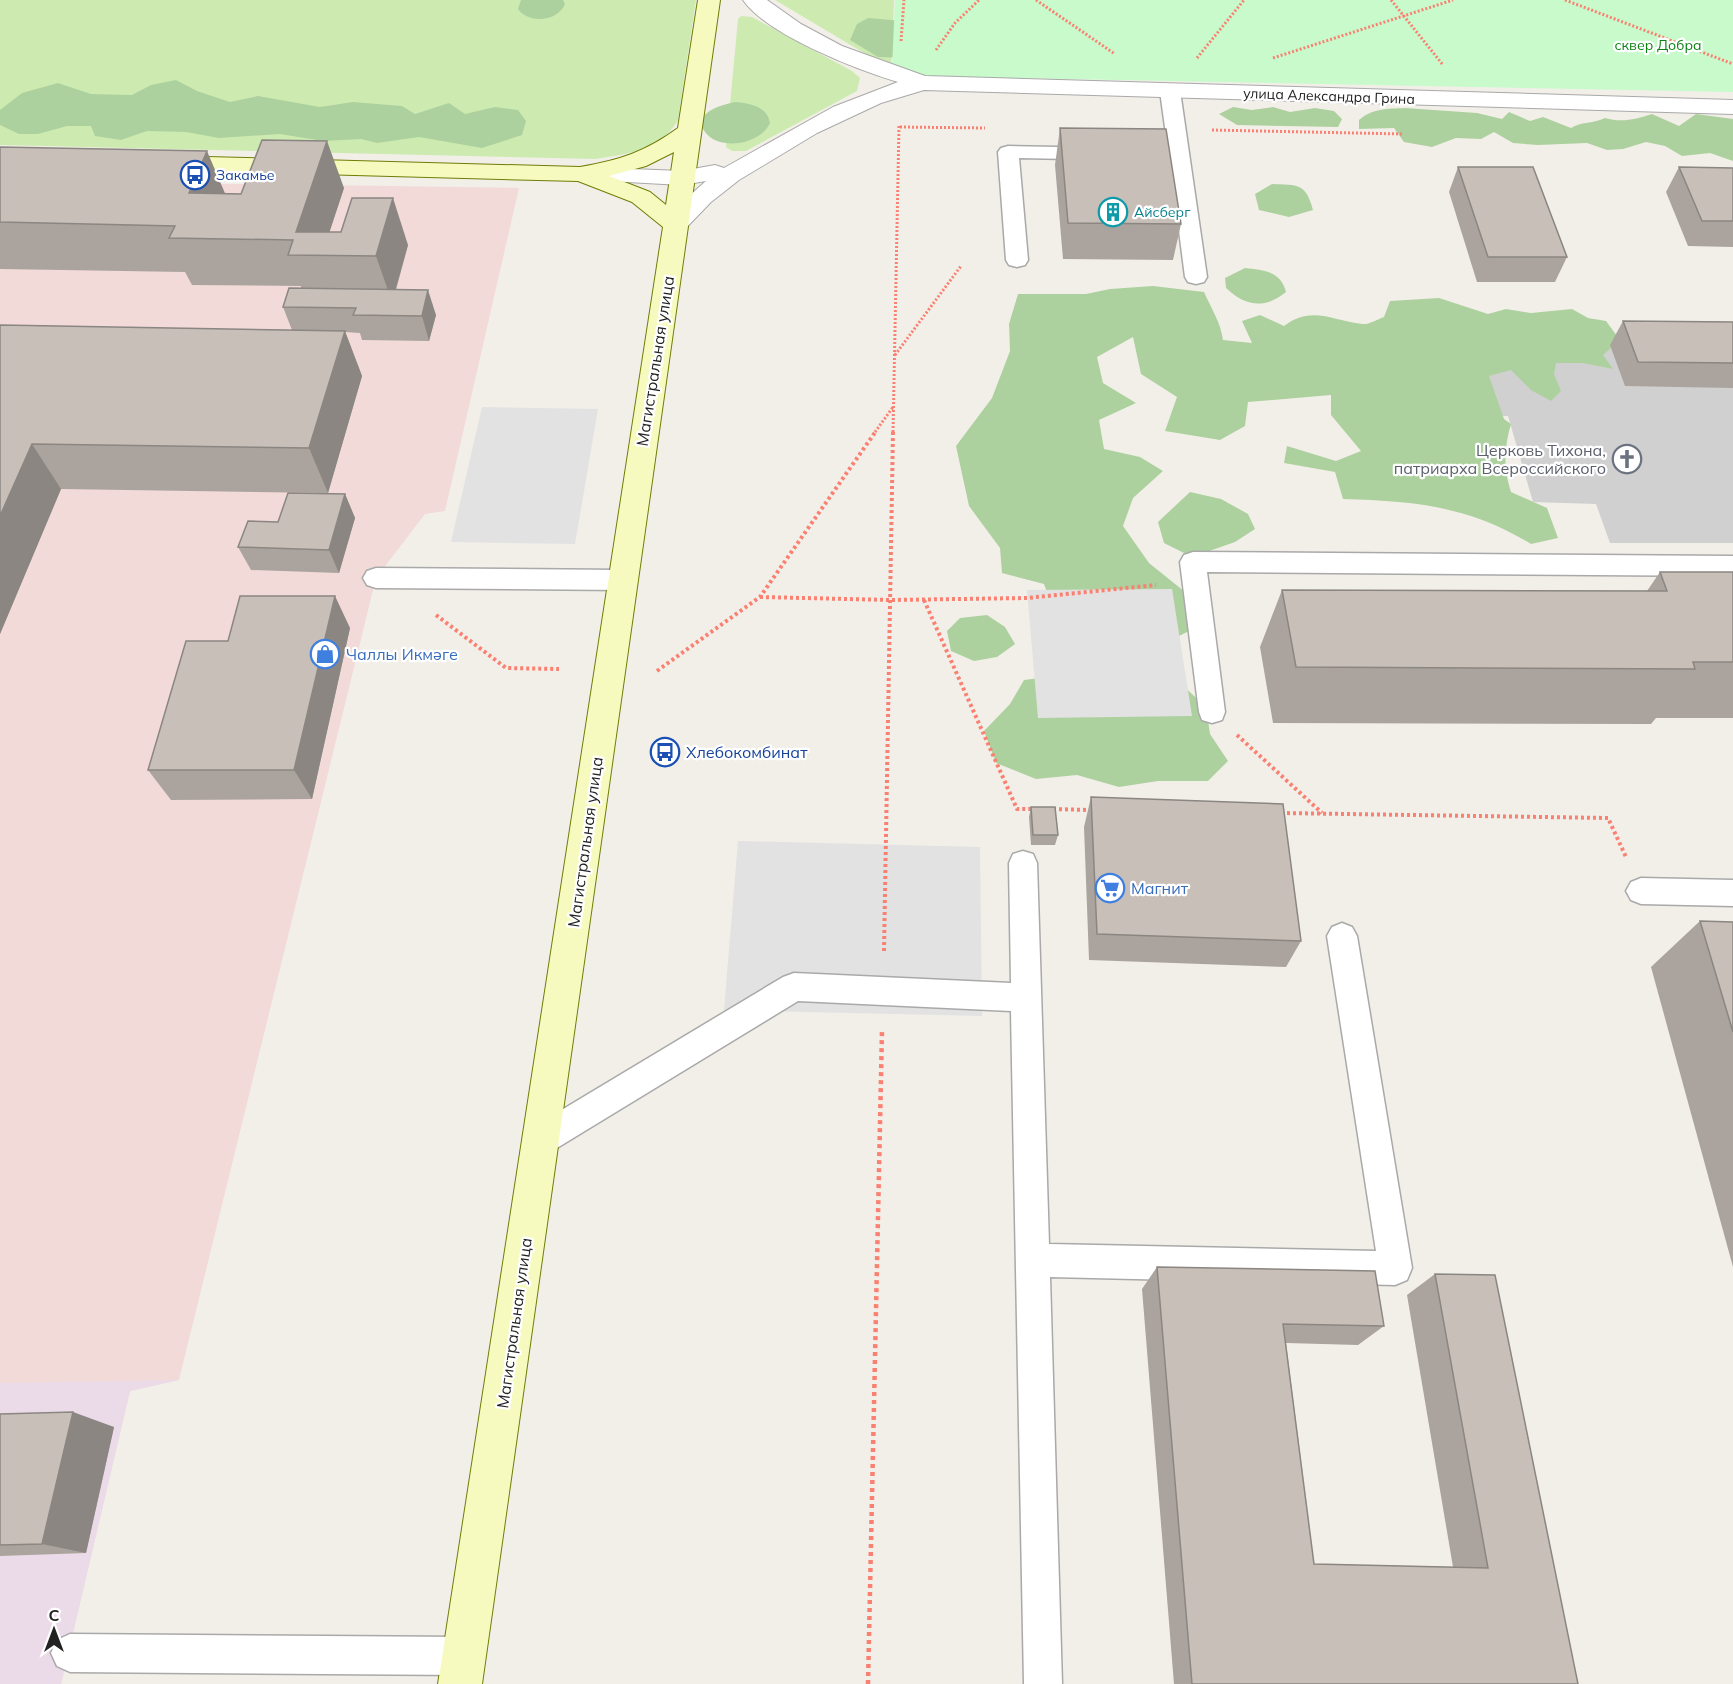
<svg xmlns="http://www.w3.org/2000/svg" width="1733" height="1684" viewBox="0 0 1733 1684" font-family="Mulish,sans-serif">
<rect width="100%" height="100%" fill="#f2efe9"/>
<path fill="#f2dad9" d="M0 184H250L519 188 445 511 425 514 376 578 179 1380 130 1391 61 1684H0Z"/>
<path fill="#ebdbe8" d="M179 1380 130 1391 61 1684H0V1383Z"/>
<path fill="#d0d0d0" d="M1485 331 1733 344V543H1610L1596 504 1533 502 1508 416 1405 414Z"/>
<g fill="#cdebb0">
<path d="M0 0H696L678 120C659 152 630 153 595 159L0 145Z"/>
<path d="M775 0H894L891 69Z"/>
<path d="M741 16 752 17 852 71 860 78 857 91 746 151H732L726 147 738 19Z"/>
</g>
<g fill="#add19e">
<path d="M521 0H563L565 4C558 22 528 24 518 9Z"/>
<path d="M868 18 915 22 910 58 878 57 850 40 857 24Z"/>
<path d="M176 80 197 91 230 102 258 96 320 107 353 102 402 106 415 114 449 103 465 114 495 107 518 110 526 121 522 135 482 148 419 137 377 143 361 139 323 141 280 134 219 138 186 132 147 131 121 140 95 136 91 126H67L38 134H19L0 125V110L22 93 58 83 91 94 132 95 151 85Z"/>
<path d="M736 102C751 104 767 106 770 123 761 144 720 152 705 132 691 113 723 104 736 102Z"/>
<path d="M1233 107 1252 110 1273 107 1290 112 1315 108 1334 111 1342 119 1338 127 1237 125 1219 114Z"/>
<path d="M1405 108 1477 113 1502 119 1509 112 1530 121 1543 117 1571 128C1583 121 1593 124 1605 118 1622 123 1636 119 1652 114L1679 126 1696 114 1733 119V161L1710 153 1682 156 1665 146 1646 142 1623 149 1607 150 1587 143 1538 145 1513 143 1494 132 1481 139 1456 138 1432 147 1404 142 1394 128 1359 129V120C1373 108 1387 109 1405 108Z"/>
<path d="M1272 184C1298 185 1306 183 1313 210L1289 217 1259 210 1255 194Z"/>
<path d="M1245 268C1263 270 1281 271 1286 292 1265 309 1246 307 1226 288L1225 278Z"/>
<path d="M1153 286 1204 292C1211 308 1221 323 1223 340L1252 343 1242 321 1260 315 1284 326C1312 305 1333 321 1362 324 1369 325 1378 319 1384 317L1390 301 1439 298 1488 314 1506 309 1531 313 1572 309 1588 318 1606 321 1620 340 1603 355 1613 369 1583 363H1556L1554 374 1561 391 1551 401 1531 390 1511 370 1489 376 1504 419 1511 424C1504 448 1503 468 1511 492L1547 508 1558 538 1531 544C1469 506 1414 501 1343 499L1335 472 1284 463 1287 446 1336 461 1361 451 1331 415V395L1248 402 1245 426 1220 440 1165 431 1177 397 1141 374 1133 337 1097 357 1103 383 1136 403 1099 420 1104 449 1140 457 1163 471 1133 498 1123 526 1149 563 1195 600 1201 625 1157 647 1056 618 1044 584 1002 573 1000 548 969 506 956 446 992 398 1010 351 1009 324 1018 294H1086L1110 289Z"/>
<path d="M1190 492 1221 499 1248 514 1255 529 1235 542 1192 557 1164 543 1158 522Z"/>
<path d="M987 615 1005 627 1015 644 997 657 974 661 951 651 947 631 960 618Z"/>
<path d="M1063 675 1179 682 1206 707 1210 734 1228 761 1208 781H1158L1119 787 1077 775 1036 779 996 763 984 731 1010 704 1024 680Z"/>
</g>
<path fill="#c8facc" d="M895 0H1733V92L915 76 892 69Z"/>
<g fill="#e2e2e2">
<path d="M482 407 598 409 575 544 451 542Z"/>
<path d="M1172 589 1192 716 1038 718 1027 590Z"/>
<path d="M738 841 980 847 982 1016 724 1010Z"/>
</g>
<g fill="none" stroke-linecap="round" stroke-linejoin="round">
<g stroke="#a9a9a9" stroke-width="3">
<g id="service">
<path d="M1170 85 1177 87 1180 91 1207 277 1204 282 1196 284 1188 282 1185 277 1170 161 1019 158 1028 260 1025 265 1017 267 1009 265 1006 260 998 152 1001 148 1008 146 1168 149 1160 91 1163 87Z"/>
<path d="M1193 552 1733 556V576L1207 572 1225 712 1222 720 1212 723 1202 720 1199 712 1180 562 1184 555Z"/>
<path d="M376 568 622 570 631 573 635 580 631 587 622 590 376 588 367 585 363 578 367 571Z"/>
<path d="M1023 851 1033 854 1037 863 1049 1244 1376 1251 1327 936 1332 927 1342 923 1352 927 1357 936 1412 1268 1407 1280 1395 1285 1050 1277 1062 1684H1024L1011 1011 798 1001 552 1151 541 1155 530 1151 525 1140 530 1129 783 977 794 973 1011 983 1009 863 1013 854Z"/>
<path d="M1641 878 1733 880V906L1641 904 1631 900 1626 891 1631 882Z"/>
<path d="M70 1634 464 1637 477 1643 483 1656 477 1669 464 1675 70 1672 57 1666 51 1653 57 1640Z"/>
</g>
</g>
<g stroke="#a9a9a9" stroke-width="2">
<path id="tertiary" d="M743 0H767L801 24 842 46 925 76 1733 100V114L924 90 881 103 817 133 739 180 711 202 684 230 675 232 666 230 663 224 680 204 706 181 682 185 572 179 568 174 572 169 580 167 682 171 715 165 724 168 833 107 898 82C858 70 767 35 743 0Z"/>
</g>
<g stroke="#707d05" stroke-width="2">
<path id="secondary" d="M698 0H720L482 1684H438L663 227 632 202 578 181 167 170 159 168 155 163 159 158 167 156 580 167C620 160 645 152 678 128ZM674 152 666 205 650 192 609 176 646 166Z"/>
</g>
<g stroke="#fa8072" stroke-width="3" stroke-dasharray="2 2" stroke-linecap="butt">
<path d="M1036 0 1115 54"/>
<path d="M1391 0 1443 65"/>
<path d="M1565 0 1733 64"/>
<path d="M901 41 904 0"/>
<path d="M936 50 955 23 979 0"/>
<path d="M1197 58 1244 0"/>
<path d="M1273 58 1453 0"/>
<path d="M900 127 985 128"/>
<path d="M1212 130 1402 134"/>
<path d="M895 355 961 266"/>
<path d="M875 432 893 407"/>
<path d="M893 432 899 125"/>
</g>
<g stroke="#fa8072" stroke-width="4" stroke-dasharray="3 3" stroke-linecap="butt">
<path d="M760 597 891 600 1027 598 1156 585"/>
<path d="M924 600 1017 809H1033"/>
<path d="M436 615 506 668 559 669"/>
<path d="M657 671 760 597 876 431"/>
<path d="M1237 735 1322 813"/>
<path d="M1053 809 1090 810"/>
<path d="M1281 813 1608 818 1626 857"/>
<path d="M884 951 893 431"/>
</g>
<path stroke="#fa8072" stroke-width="4.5" stroke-dasharray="4 4" stroke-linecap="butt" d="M868 1684 882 1031"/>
<use href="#service" fill="#fff" fill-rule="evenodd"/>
<use href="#tertiary" fill="#fff" fill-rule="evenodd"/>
<use href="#secondary" fill="#f7fabf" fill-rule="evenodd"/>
</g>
<g fill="#aba49e">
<path d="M1060 128 1181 224 1173 260 1063 259 1055 165Z"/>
<path d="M0 147 225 193 241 194 344 188 329 232 408 245 396 290 436 315 429 341 362 340 360 333 345 332 362 376 328 493 61 489 0 634V325L292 330 283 307 301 288V286L192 285 185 272 0 269Z"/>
<path d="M1458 167 1567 257 1555 282H1477L1449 192Z"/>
<path d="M1679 167 1733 168V247L1688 246 1666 192Z"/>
<path d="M1623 321 1733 322V388L1625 386 1610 345Z"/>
<path d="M345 494 355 518 339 573 251 570 238 547 278 522Z"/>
<path d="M1660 572H1733V718H1656L1651 724 1273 723 1260 647 1282 590 1647 591Z"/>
<path d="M350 628 312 799 171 800 148 770 228 641Z"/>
<path d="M1091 797 1301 941 1286 967 1089 960 1084 827Z"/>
<path d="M1031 807 1058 835 1055 845H1031L1029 817Z"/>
<path d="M1700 921 1733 922V1267L1651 967Z"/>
<path d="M1157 1267 1384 1326 1358 1345 1286 1343 1314 1564 1453 1567 1407 1295 1435 1274 1578 1684H1174L1142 1289Z"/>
<path d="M0 1414 114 1427 86 1553 0 1556Z"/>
</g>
<g fill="#8b8681">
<path d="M327 141 344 188 322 255 296 232Z"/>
<path d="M207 151 227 198 210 240 189 193Z"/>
<path d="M393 198 408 245 392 302 376 256Z"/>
<path d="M428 290 436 315 429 341 422 316Z"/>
<path d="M345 331 362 376 328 493 309 448Z"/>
<path d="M32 444 61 489 0 634V516Z"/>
<path d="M345 494 355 518 339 573 329 550Z"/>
<path d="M335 596 350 628 312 799 294 770Z"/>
<path d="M73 1412 114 1427 86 1553 42 1544Z"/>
</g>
<g fill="#c7bfb8" stroke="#8b8681" stroke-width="1.5">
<path d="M1060 128 1166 129 1181 224 1068 223Z"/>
<path d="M262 140 327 141 296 232H341L352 198H393L376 256 288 255 293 240 169 238 175 226 0 222V147L207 151 189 193 241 194Z"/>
<path d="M1458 167H1533L1567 257H1488Z"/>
<path d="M1679 167 1733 168V221H1702Z"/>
<path d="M289 288 428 290 422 316 353 315 356 308 283 307Z"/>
<path d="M1623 321 1733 322V363L1638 362Z"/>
<path d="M0 325 345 331 309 448 32 444 0 516Z"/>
<path d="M288 493 345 494 329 550 238 547 248 521 278 522Z"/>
<path d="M1660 572H1733V662H1693L1695 669 1296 667 1282 590 1667 591Z"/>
<path d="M240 596H335L294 770H148L186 641H228Z"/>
<path d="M1091 797 1283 804 1301 941 1097 934Z"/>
<path d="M1031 807H1055L1058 835H1033Z"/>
<path d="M1700 921 1733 922V1032Z"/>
<path d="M1157 1267 1375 1271 1384 1326 1283 1324 1314 1564 1488 1568 1435 1274 1495 1275 1578 1684H1192Z"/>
<path d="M73 1412 42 1544 0 1545V1414Z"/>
</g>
<defs>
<g id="bus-ring" transform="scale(1.5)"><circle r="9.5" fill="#fff" stroke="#1a4fb4" stroke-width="1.5"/><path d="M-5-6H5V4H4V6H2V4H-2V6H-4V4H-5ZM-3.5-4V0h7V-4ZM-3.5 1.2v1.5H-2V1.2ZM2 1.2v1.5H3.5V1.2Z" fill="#1a4fb4"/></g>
<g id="building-ring" transform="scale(1.5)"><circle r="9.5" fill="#fff" stroke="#0f9aa8" stroke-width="1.5"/><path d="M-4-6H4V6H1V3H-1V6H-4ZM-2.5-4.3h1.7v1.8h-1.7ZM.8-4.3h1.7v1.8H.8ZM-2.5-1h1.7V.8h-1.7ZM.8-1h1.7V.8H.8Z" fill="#0f9aa8"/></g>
<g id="church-ring" transform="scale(1.5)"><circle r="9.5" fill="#fff" stroke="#6b7280" stroke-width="1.5"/><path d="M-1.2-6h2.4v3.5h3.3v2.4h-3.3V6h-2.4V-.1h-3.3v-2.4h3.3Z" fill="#6b7280"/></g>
<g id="shop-ring" transform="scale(1.5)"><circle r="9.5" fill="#fff" stroke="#3f7fe0" stroke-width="1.5"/><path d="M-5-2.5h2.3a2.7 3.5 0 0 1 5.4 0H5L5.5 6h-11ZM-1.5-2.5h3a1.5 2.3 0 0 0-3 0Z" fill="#3f7fe0"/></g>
<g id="supermarket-ring" transform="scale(1.5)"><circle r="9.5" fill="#fff" stroke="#3f7fe0" stroke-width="1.5"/><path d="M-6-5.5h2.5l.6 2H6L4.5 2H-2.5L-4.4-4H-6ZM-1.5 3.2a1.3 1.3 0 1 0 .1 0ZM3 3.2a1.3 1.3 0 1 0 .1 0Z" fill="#3f7fe0"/></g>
</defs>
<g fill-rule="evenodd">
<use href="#bus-ring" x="195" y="175"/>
<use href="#building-ring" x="1113" y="212"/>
<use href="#church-ring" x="1627" y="459"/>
<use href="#shop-ring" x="325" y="654"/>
<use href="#bus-ring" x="665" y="752"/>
<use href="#supermarket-ring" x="1110" y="888"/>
</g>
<g text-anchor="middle" stroke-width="4.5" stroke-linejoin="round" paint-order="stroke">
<g font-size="14" fill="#0c8416" stroke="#fff">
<text x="1658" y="50">сквер Добра</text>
</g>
<g font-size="14" fill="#222" stroke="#fff">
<text transform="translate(1329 96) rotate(2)" y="5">улица Александра Грина</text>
</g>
<g font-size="14" fill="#164399" stroke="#fff" text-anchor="start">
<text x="216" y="180">Закамье</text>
</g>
<g font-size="14" fill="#0d838f" stroke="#fff" text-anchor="start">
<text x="1134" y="217">Айсберг</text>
</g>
<g font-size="16" fill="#222" stroke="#fff">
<text transform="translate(655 361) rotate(-81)" y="6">Магистральная улица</text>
<text transform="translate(585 842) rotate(-82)" y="6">Магистральная улица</text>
<text transform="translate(514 1323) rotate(-82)" y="6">Магистральная улица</text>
</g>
<g font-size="16" fill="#5b616d" stroke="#fff" text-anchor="end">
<text x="1606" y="456">Церковь Тихона,<tspan x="1606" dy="18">патриарха Всероссийского</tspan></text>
</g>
<g font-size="16" fill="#366cbe" stroke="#fff" text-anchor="start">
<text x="346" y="660">Чаллы Икмәге</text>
<text x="1131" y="894">Магнит</text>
</g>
<g font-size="16" fill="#164399" stroke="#fff" text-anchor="start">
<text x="686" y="758">Хлебокомбинат</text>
</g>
</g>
<g transform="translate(54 1630)" stroke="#ffffff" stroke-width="4.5" paint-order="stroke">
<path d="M0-4.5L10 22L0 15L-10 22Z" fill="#222222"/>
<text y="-9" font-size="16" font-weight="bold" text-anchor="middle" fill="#222222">С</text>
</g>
</svg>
